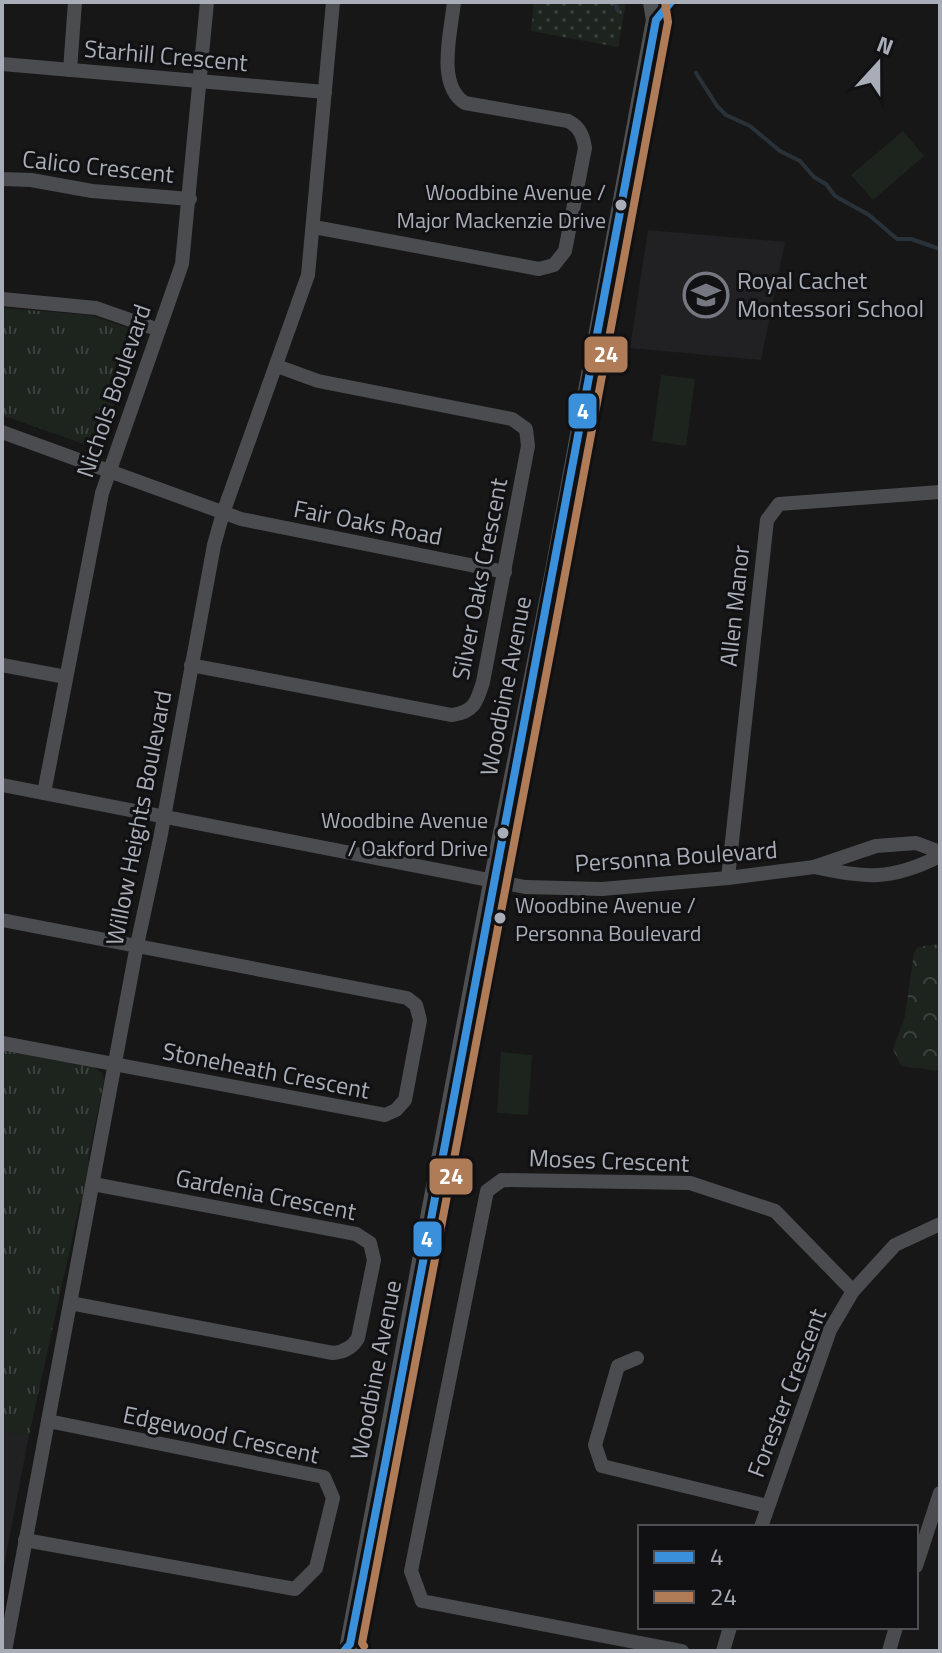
<svg xmlns="http://www.w3.org/2000/svg" width="942" height="1653" viewBox="0 0 942 1653" font-family="'Titillium Web',sans-serif">
<defs>
<pattern id="grass-dots" width="8" height="8" patternUnits="userSpaceOnUse" patternTransform="scale(2)"><rect width="8" height="8" fill="#1d241e"/><path d="M2 2h.1M6 6h.1" fill="none" stroke="#3b413d" stroke-width="1.8" stroke-linecap="round"/></pattern>
<pattern id="forest-crowns" width="20" height="18" patternUnits="userSpaceOnUse" patternTransform="scale(2)"><rect width="20" height="18" fill="#1d241e"/><path d="M2 6a3 3 0 1 1 6 0M12 15a3 3 0 1 1 6 0" fill="none" stroke="#3b413d"/></pattern>
<pattern id="park-tufts" width="24" height="20" patternUnits="userSpaceOnUse" patternTransform="scale(2)"><rect width="24" height="20" fill="#1d241e"/><path d="M3 7l-1-3M5 7V3M7 7l1-3M15 17l-1-3M17 17v-4M19 17l1-3" fill="none" stroke="#3b413d"/></pattern>
</defs>
<rect width="100%" height="100%" fill="#171717"/>
<g fill="#212123">
<path d="M648 230 785 242 761 360 630 348Z"/>
<path d="M2 1431 29 1435 2 1577Z"/>
</g>
<path fill="url(#grass-dots)" d="M534 2H626L618 47 531 31Z"/>
<path fill="url(#forest-crowns)" d="M940 944V1071L901 1066 893 1049 905 1016 914 953 918 947Z"/>
<g fill="url(#park-tufts)">
<path d="M2 308 90 315 140 332 98 449 2 415Z"/>
<path d="M2 1049 93 1067 102 1073 104 1080 88 1160 91 1164 86 1201 80 1203 29 1435 2 1431Z"/>
</g>
<g fill="#1d241e">
<path d="M903 131 924 156 873 200 851 175Z"/>
<path d="M661 375 695 379 686 446 652 441Z"/>
<path d="M501 1052 532 1055 528 1115 497 1113Z"/>
<path d="M2 1275 21 1278 8 1343 2 1341Z"/>
</g>
<g fill="none" stroke-linecap="round" stroke-linejoin="round">
<g stroke="#2a3239" stroke-width="4">
<path d="M615 2 618 11"/>
<path d="M696 73 717 106 726 115 750 126 780 151 800 161 814 177 826 184 835 196 869 215 897 239H911L940 249"/>
</g>
<g stroke="#4b4c50" stroke-width="14">
<path d="M2 64 325 92"/>
<path d="M70 70 75 2"/>
<path d="M2 179 31 180 92 191 190 199"/>
<path d="M314 227 539 269 554 265 565 251 585 148C583 136 580 127 568 121L465 103C436 85 451 32 454 2"/>
<path d="M2 299 96 308 159 330"/>
<path d="M2 432 241 519 505 572"/>
<path d="M2 665 66 677"/>
<path d="M191 665 452 715C474 712 477 702 483 682L528 446 526 429 512 419 318 381 277 366"/>
<path d="M2 785 525 887 602 889 728 878 814 867 876 846 916 843 940 852"/>
<path d="M44 793 102 493 182 264 207 2"/>
<path d="M814 867C866 878 891 881 940 856"/>
<path d="M728 878 767 520 779 504 940 492"/>
<path d="M2 920 407 998 416 1005 420 1020 405 1100 396 1110 385 1115 2 1043"/>
<path d="M70 1303 333 1353C344 1352 353 1347 358 1338L374 1260 370 1243 356 1234 93 1184"/>
<path d="M637 1358 618 1366 595 1445 602 1466 767 1506"/>
<path d="M761 1527 830 1330 853 1291 895 1245 940 1224"/>
<path d="M25 1540 295 1589 316 1568 333 1498 324 1477 48 1421"/>
<path d="M916 1566 940 1493"/>
<path d="M5 1651 137 945 160 839 214 545 223 513 308 275 333 2"/>
<path d="M682 1651 422 1601 411 1571 487 1191 502 1180 690 1183 775 1211 853 1291"/>
<path d="M723 1651 730 1627"/>
<path d="M889 1651 896 1627"/>
</g>
<path stroke="#4d4f52" stroke-width="20" d="M353 1651 350 1644 493 883 555 571 656 20 653 2"/>
<g stroke="#111113" stroke-width="14">
<path id="bus-1" d="M344 1651 350 1644 386 1459 656 20 671 2"/>
</g>
<g stroke="#111113" stroke-width="14">
<path id="bus-2" d="M364 1646 362 1643C464 1102 569 563 668 22L665 2"/>
</g>
<use href="#bus-1" stroke="#3a90db" stroke-width="8"/>
<use href="#bus-2" stroke="#b07c57" stroke-width="8"/>
</g>
<defs>
<g id="school-ring" transform="scale(2.3)"><circle r="9.5" fill="#111113" stroke="#757880" stroke-width="1.5"/><path d="M0-5L7-2L0 1L-7-2ZM-4 1L0 2.5L4 1V4Q0 6-4 4Z" fill="#757880"/></g>
</defs>
<g fill-rule="evenodd">
<use href="#school-ring" x="706" y="295"/>
</g>
<g fill="#a8adb8" stroke="#111113" stroke-width="3">
<circle cx="621" cy="205" r="7"/>
<circle cx="503" cy="833" r="7"/>
<circle cx="500" cy="918" r="7"/>
</g>
<g text-anchor="middle" stroke-width="6" stroke-linejoin="round" paint-order="stroke">
<g font-size="22" fill="#a8adb8" stroke="#111113" text-anchor="end">
<text x="606" y="200">Woodbine Avenue /<tspan x="606" dy="28">Major Mackenzie Drive</tspan></text>
<text x="488" y="828">Woodbine Avenue<tspan x="488" dy="28">/ Oakford Drive</tspan></text>
<text x="515" y="913" text-anchor="start">Woodbine Avenue /<tspan x="515" dy="28">Personna Boulevard</tspan></text>
</g>
<g font-size="24" fill="#a8adb8" stroke="#111113">
<text transform="translate(166 56) rotate(5)" y="8">Starhill Crescent</text>
<text transform="translate(98 167) rotate(6)" y="8">Calico Crescent</text>
<text transform="translate(114 391) rotate(-71)" y="8">Nichols Boulevard</text>
<text transform="translate(368 523) rotate(11)" y="8">Fair Oaks Road</text>
<text transform="translate(480 579) rotate(-79)" y="8">Silver Oaks Crescent</text>
<text transform="translate(735 606) rotate(-84)" y="8">Allen Manor</text>
<text transform="translate(506 686) rotate(-79)" y="8">Woodbine Avenue</text>
<text transform="translate(139 818) rotate(-79)" y="8">Willow Heights Boulevard</text>
<text transform="translate(676 857) rotate(-4)" y="8">Personna Boulevard</text>
<text transform="translate(266 1071) rotate(11)" y="8">Stoneheath Crescent</text>
<text transform="translate(609 1161) rotate(2)" y="8">Moses Crescent</text>
<text transform="translate(266 1195) rotate(11)" y="8">Gardenia Crescent</text>
<text transform="translate(376 1370) rotate(-79)" y="8">Woodbine Avenue</text>
<text transform="translate(787 1393) rotate(-69)" y="8">Forester Crescent</text>
<text transform="translate(221 1435) rotate(12)" y="8">Edgewood Crescent</text>
</g>
<g font-size="24" fill="#a8adb8" stroke="#111113" text-anchor="start">
<text x="737" y="289">Royal Cachet<tspan x="737" dy="28">Montessori School</tspan></text>
</g>
</g>
<g stroke="#111113" stroke-width="3">
<rect x="583" y="335" width="46" height="39" rx="8" fill="#b07c57"/>
<rect x="567" y="392" width="31" height="38" rx="8" fill="#3a90db"/>
<rect x="428" y="1157" width="46" height="39" rx="8" fill="#b07c57"/>
<rect x="412" y="1220" width="31" height="38" rx="8" fill="#3a90db"/>
</g>
<g font-size="22" text-anchor="middle" font-weight="bold" fill="#fff">
<text x="606" y="362">24</text>
<text x="583" y="419">4</text>
<text x="451" y="1184">24</text>
<text x="427" y="1247">4</text>
</g>
<rect width="942" height="1653" fill="none" stroke="#a8adb8" stroke-width="8"/>
<rect x="638" y="1525" width="280" height="104" fill="#111113" stroke="#4d4f55" stroke-width="2"/>
<rect x="654" y="1551" width="40" height="12" fill="#3a90db" stroke="#4d4f55" stroke-width="2"/>
<text x="710" y="1565" font-size="24" fill="#a8adb8">4</text>
<rect x="654" y="1591" width="40" height="12" fill="#b07c57" stroke="#4d4f55" stroke-width="2"/>
<text x="710" y="1605" font-size="24" fill="#a8adb8">24</text>
<g transform="translate(878 64) rotate(21)" stroke="#111113" stroke-width="6" paint-order="stroke">
<path d="M0-6L14 30L0 20L-14 30Z" fill="#a8adb8"/>
<text y="-12" font-size="22" font-weight="bold" text-anchor="middle" fill="#a8adb8">N</text>
</g>
</svg>
